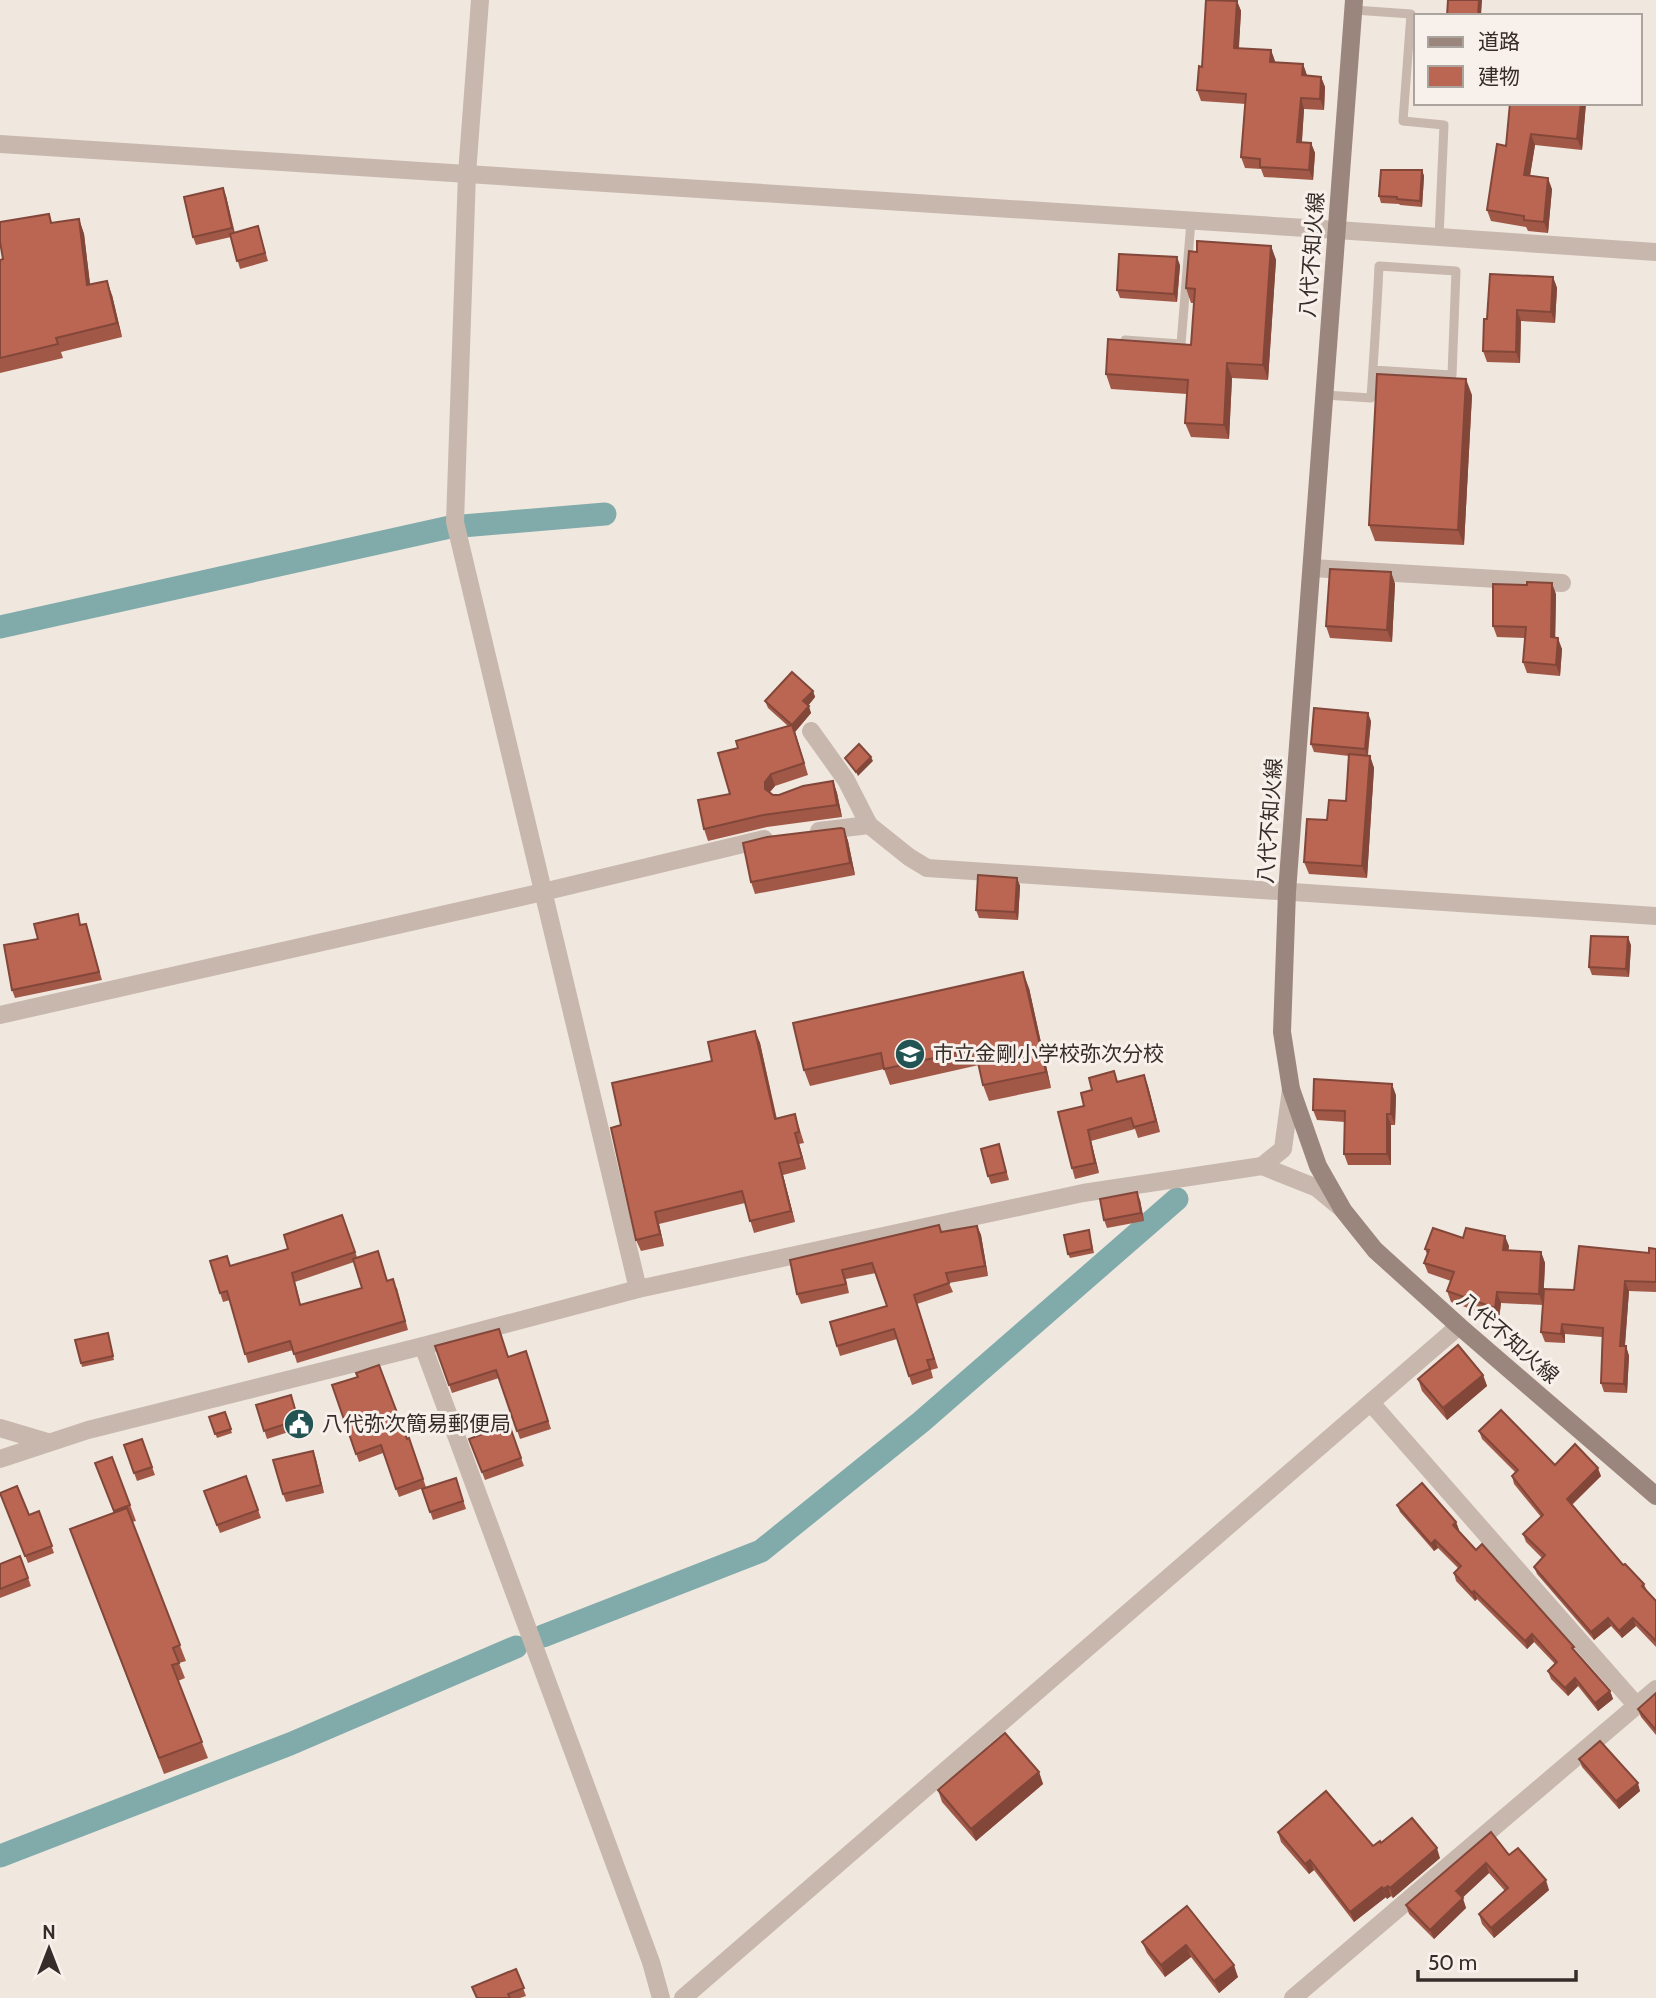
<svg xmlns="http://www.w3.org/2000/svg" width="1656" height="1998" viewBox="0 0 1656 1998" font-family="Cabin,'Noto Sans JP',sans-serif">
<rect width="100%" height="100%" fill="#f0e7df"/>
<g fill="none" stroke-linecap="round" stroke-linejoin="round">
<g stroke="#80abaa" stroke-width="23">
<path d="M0 627 450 527 605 514"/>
<path d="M543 1636 761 1551 921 1422 1177 1199"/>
<path d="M0 1856 290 1744 516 1647"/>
</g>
<g stroke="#c8b7ac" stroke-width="9">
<path d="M1354 10 1411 14 1403 121 1444 125 1439 237"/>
<path d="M1125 340 1181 344 1191 221"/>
<path d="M1325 395 1371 398C1374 354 1377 310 1379 266L1456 271 1452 375 1373 370"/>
</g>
<g stroke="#c8b7ac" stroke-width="18">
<path d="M480 0 467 174 455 522 638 1289"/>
<path d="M0 144 1337 230"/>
<path d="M1312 568 1562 583"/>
<path d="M811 731 846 780 869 825"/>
<path d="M819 831 869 825 909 857 927 868 1656 916"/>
<path d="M0 1015 543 892 764 839"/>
<path d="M423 1346 651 1962 661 1998"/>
<path d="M1371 1403 1637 1706"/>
<path d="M0 1428 47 1442"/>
<path d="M683 1998 1459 1326"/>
<path d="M1293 1998 1656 1689"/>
</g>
<g stroke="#c8b7ac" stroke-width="18">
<path d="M1337 230 1656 252"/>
<path d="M1262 1166 1283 1149 1291 1089"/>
<path d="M0 1459 88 1430 423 1346 638 1289 1083 1193 1262 1166 1317 1188 1340 1207"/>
</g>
<path stroke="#9b867d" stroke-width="18" d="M1354 0 1287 892 1282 1032 1291 1089 1318 1166 1343 1210 1375 1250 1459 1326 1656 1496"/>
</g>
<g fill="#a15847" fill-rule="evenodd">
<path d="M1237 1 1241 11 1239 48 1271 50 1275 62 1303 64 1307 76 1321 77 1325 87 1324 110 1304 109 1302 142 1311 143 1315 153 1313 180 1264 177 1261 169 1245 168 1241 157 1246 104 1201 101 1197 90 1202 67Z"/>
<path d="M1510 103H1586L1582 150 1535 145 1530 176 1552 189 1548 233 1528 231 1526 227 1491 221 1487 210 1506 146Z"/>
<path d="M1422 170 1424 176 1422 207 1400 205 1399 204 1381 203 1379 196Z"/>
<path d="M226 196 235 233 258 226 268 261 240 269 231 237 196 245 193 237Z"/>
<path d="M49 214 52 223 79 219 84 234 90 285 112 295 122 337 61 352 63 358 0 373V260L3 259Z"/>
<path d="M1271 246 1276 260 1268 380 1232 378 1229 439 1191 437 1185 423 1187 394 1111 389 1106 374 1191 345 1194 303H1191L1186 288 1197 252Z"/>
<path d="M1180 265 1177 302 1120 298 1117 290Z"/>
<path d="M1553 277 1557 288 1555 323 1521 321 1520 363 1487 362 1483 351 1487 319Z"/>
<path d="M1472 395 1464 545 1375 541 1369 525Z"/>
<path d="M1391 572 1395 584 1392 642 1330 638 1326 626Z"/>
<path d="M1556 594 1555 638 1562 649 1560 676 1527 673 1523 662 1525 638 1497 637 1493 626Z"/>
<path d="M813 691 815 697 808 706 811 713 795 732 808 775 775 786 770 792 773 795H779L833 781 837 793 842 817 767 827 708 841 704 829 730 794 738 748 788 726 768 708 765 701Z"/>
<path d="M1371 721 1368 755 1370 756 1374 768 1367 878 1309 874 1304 862 1346 801 1349 756 1314 752 1311 744Z"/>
<path d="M844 829 848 841 855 875 755 894 751 882Z"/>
<path d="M1017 878 1020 886 1018 920 979 918 976 910Z"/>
<path d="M86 924 102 980 15 998 12 990 38 939Z"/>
<path d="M1631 945 1629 977 1592 975 1589 967Z"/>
<path d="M1029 988 1051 1088 989 1101 983 1085 979 1065 890 1085 884 1069 810 1086 804 1070Z"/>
<path d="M755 1031 760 1043 777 1119 795 1114 804 1143 799 1144 806 1169 783 1175 795 1222 754 1233 745 1203 659 1224 664 1246 641 1251 636 1240 621 1125Z"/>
<path d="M1144 1075 1160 1132 1138 1138 1135 1129 1091 1141 1099 1173 1075 1179 1072 1168 1084 1106 1118 1082Z"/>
<path d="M1396 1095 1395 1125H1391V1165H1348L1344 1154 1345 1122 1317 1120 1313 1110Z"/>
<path d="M999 1144 1009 1180 991 1184 988 1176Z"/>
<path d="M1140 1200 1144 1221 1107 1228 1104 1220Z"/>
<path d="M342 1215 357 1257 397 1288 408 1330 297 1363 293 1350 248 1363 230 1300 223 1302 220 1293 231 1266 288 1249ZM354 1262 362 1288 301 1305 295 1282Z"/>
<path d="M977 1226 981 1235 988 1276 949 1283 953 1292 917 1304 938 1368 931 1370 933 1378 912 1385 897 1339 840 1356 837 1346 887 1306 876 1273 846 1279 849 1293 801 1304 797 1294 790 1260Z"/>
<path d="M1089 1230 1094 1253 1070 1258 1068 1254Z"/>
<path d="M1463 1238 1509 1246 1508 1250 1541 1252 1545 1263 1543 1305 1501 1303 1499 1319 1451 1302 1447 1291 1451 1281 1428 1273 1424 1263 1427 1254 1425 1249Z"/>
<path d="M1656 1249V1292L1629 1291 1625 1346H1626L1629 1356 1627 1393 1604 1392 1601 1383 1602 1337 1565 1334V1343L1545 1342 1541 1332 1574 1290Z"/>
<path d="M108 1333 114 1360 82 1367 81 1363Z"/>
<path d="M435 1346 508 1357 526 1351 551 1429 520 1439 499 1378 452 1393Z"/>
<path d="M1483 1375 1487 1386 1447 1420 1422 1391 1418 1379Z"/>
<path d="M332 1385 407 1439 409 1438 426 1487 399 1497 383 1453 359 1462Z"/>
<path d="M294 1403 301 1428 267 1439 256 1405Z"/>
<path d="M225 1412 232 1433 217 1438 209 1417Z"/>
<path d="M509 1424 524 1466 485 1480 469 1439Z"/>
<path d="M1479 1431 1555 1465 1601 1476 1572 1505 1623 1565 1644 1584 1647 1591 1656 1601V1647L1636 1626 1622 1638 1611 1626 1594 1640 1537 1574 1534 1567 1542 1558 1526 1542 1523 1534 1541 1517 1514 1484 1512 1476 1516 1473 1482 1439Z"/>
<path d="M142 1439 155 1475 137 1481 124 1445Z"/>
<path d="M313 1451 324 1493 286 1502 283 1494Z"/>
<path d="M112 1457 136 1521 132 1522 186 1661 179 1663 185 1678 178 1681 208 1758 164 1774 70 1529 114 1513 95 1463Z"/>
<path d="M246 1476 261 1518 220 1533 204 1491Z"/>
<path d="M456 1478 466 1509 433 1520 422 1489Z"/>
<path d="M0 1493 29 1515 39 1511 54 1553 28 1563Z"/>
<path d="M1397 1505 1456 1522 1459 1530 1458 1531 1576 1653 1610 1691 1613 1699 1598 1711 1578 1686 1568 1696 1551 1679 1548 1671 1555 1664 1534 1642 1527 1649 1477 1599 1475 1601 1456 1581 1454 1573 1458 1568 1438 1548 1434 1551 1400 1512Z"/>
<path d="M20 1556 31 1586 0 1598V1564Z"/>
<path d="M1656 1693V1735L1641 1717 1638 1709Z"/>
<path d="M1579 1759 1640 1791 1619 1809 1582 1767Z"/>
<path d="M1039 1772 1043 1784 976 1841 942 1802 938 1790Z"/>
<path d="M1278 1832 1373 1846 1381 1843 1440 1858 1393 1898 1391 1896 1387 1899 1386 1897 1354 1922 1314 1870 1309 1874 1281 1842Z"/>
<path d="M1491 1832 1509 1855 1549 1890 1494 1938 1482 1924 1479 1914 1505 1891 1489 1873 1462 1898 1466 1908 1434 1939 1409 1914 1406 1905Z"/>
<path d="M1187 1906 1238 1977 1219 1993 1191 1957 1165 1977 1147 1953 1142 1942Z"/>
<path d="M516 1969 526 1996 520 1998H476Z"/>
</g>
<g fill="#83473a">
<path d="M1479 0H1482V1L1481 16H1478Z"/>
<path d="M1237 1 1241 11 1238 58 1234 48Z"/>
<path d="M1271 50 1275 61 1274 72 1270 62Z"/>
<path d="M1303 64 1307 75 1306 86 1302 75Z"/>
<path d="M1321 77 1325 87 1324 110 1320 99Z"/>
<path d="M1301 98 1304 109 1301 152 1297 142Z"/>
<path d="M1581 103H1586L1582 150 1577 139Z"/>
<path d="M1531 134 1535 145 1528 187 1524 175Z"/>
<path d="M1311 143 1315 153 1313 180 1309 170Z"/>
<path d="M1422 170 1424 176 1422 207 1420 201Z"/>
<path d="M1548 178 1552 189 1548 233 1544 222Z"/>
<path d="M223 188 226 196 235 236 232 228Z"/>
<path d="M79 219 84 234 92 300 87 285Z"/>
<path d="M1271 246 1276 260 1268 380 1263 365Z"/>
<path d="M1177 257 1180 265 1177 302 1174 294Z"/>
<path d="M1553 277 1557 288 1555 323 1551 312Z"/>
<path d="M107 281 112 295 122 337 117 323Z"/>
<path d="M1517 310 1521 321 1520 363 1516 352Z"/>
<path d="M1227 363 1232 378 1229 439 1224 425Z"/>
<path d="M1466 379 1472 395 1464 545 1458 530Z"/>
<path d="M1391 572 1395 584 1392 642 1387 630Z"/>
<path d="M1552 583 1556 594 1555 648 1551 637Z"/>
<path d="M1558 638 1562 649 1560 676 1556 665Z"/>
<path d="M813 691 815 697 806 708 803 701Z"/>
<path d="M809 706 811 713 795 732 808 775 792 725Z"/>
<path d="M1368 713 1371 721 1367 757 1365 749Z"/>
<path d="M1370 756 1374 768 1367 878 1362 866Z"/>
<path d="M871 757 873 761 858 776 856 772Z"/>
<path d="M771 774 775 786 769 793 765 789V782Z"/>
<path d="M833 781 837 793 842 817 837 805Z"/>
<path d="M844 829 848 841 855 875 850 863Z"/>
<path d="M1017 878 1020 886 1018 920 1015 912Z"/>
<path d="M1628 937 1631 945 1629 977 1626 969Z"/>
<path d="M1023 972 1029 988 1051 1088 1046 1072Z"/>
<path d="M755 1031 760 1043 779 1131 775 1119Z"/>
<path d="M1144 1075 1148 1086 1160 1132 1156 1121Z"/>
<path d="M1392 1084 1396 1095 1395 1125 1391 1114Z"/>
<path d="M1387 1114 1391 1125V1165L1387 1154Z"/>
<path d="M1088 1130 1091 1141 1099 1173 1095 1163Z"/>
<path d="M795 1133 799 1144 806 1169 802 1158Z"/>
<path d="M779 1163 783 1175 795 1222 791 1211Z"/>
<path d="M1137 1192 1140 1200 1144 1221 1141 1213Z"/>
<path d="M655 1212 659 1224 664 1246 660 1234Z"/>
<path d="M977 1226 981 1235 988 1276 985 1266Z"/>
<path d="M1505 1236 1509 1246 1507 1261 1503 1250Z"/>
<path d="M1541 1252 1545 1263 1543 1305 1539 1294Z"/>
<path d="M1625 1281 1629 1291 1624 1355 1620 1346Z"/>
<path d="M1497 1292 1501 1303 1499 1319 1495 1308Z"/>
<path d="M1562 1324 1565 1334V1343L1561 1334Z"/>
<path d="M1626 1346 1629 1356 1627 1393 1624 1384Z"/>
<path d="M1483 1375 1487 1386 1447 1420 1443 1408Z"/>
<path d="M313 1451 316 1459 324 1493 321 1485Z"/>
<path d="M1598 1468 1601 1476 1569 1507 1567 1499Z"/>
<path d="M1456 1522 1459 1530 1455 1533 1453 1525Z"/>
<path d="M1435 1540 1438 1548 1434 1551 1431 1544Z"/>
<path d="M1474 1591 1477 1599 1475 1601 1472 1593Z"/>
<path d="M1608 1618 1611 1626 1594 1640 1591 1632Z"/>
<path d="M1633 1618 1636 1626 1622 1638 1619 1631Z"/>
<path d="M1532 1634 1534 1642 1527 1649 1525 1641Z"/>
<path d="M1575 1678 1578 1686 1568 1696 1565 1688Z"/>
<path d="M1610 1691 1613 1699 1598 1711 1595 1703Z"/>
<path d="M1039 1772 1043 1784 976 1841 971 1829Z"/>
<path d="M1638 1783 1640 1791 1619 1809 1616 1801Z"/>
<path d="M1437 1848 1440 1858 1393 1898 1390 1888Z"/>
<path d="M1310 1860 1314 1870 1309 1874 1305 1864Z"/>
<path d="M1486 1863 1489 1873 1459 1901 1456 1891Z"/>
<path d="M1546 1880 1549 1890 1494 1938 1491 1928Z"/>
<path d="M1388 1886 1391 1896 1387 1899 1383 1889Z"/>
<path d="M1382 1887 1386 1897 1354 1922 1350 1912Z"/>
<path d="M1463 1898 1466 1908 1434 1939 1430 1930Z"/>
<path d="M1186 1945 1191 1957 1165 1977 1161 1965Z"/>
<path d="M1234 1965 1238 1977 1219 1993 1214 1981Z"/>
</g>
<g fill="#bb6653" stroke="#83473a" stroke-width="2">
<path d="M1206 0 1237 1 1234 48 1271 50 1270 62 1303 64 1302 75 1321 77 1320 99 1301 98 1297 142 1311 143 1309 170 1260 167V159L1241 157 1246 94 1197 90 1199 66 1202 67Z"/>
<path d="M1448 0H1479L1478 16H1447Z"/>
<path d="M1510 103H1581L1577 139 1531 134 1524 175 1548 178 1544 222 1524 220V216L1487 210 1497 144 1506 146Z"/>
<path d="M1381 170H1422L1420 201 1397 199V197L1379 196Z"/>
<path d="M223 188 232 228 193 237 184 197Z"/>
<path d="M49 214 51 223 79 219 87 285 107 281 117 323 56 338 58 344 0 358V260L3 259 0 242V222Z"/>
<path d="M258 226 265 253 237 261 230 234Z"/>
<path d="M1197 241 1271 246 1263 365 1227 363 1224 425 1185 423 1188 380 1106 374 1108 339 1191 345 1195 289 1186 288 1189 251 1197 252Z"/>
<path d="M1119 254 1177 257 1174 294 1117 290Z"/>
<path d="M1490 274 1553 277 1551 312 1517 310 1516 352 1483 351 1484 319H1487Z"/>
<path d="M1377 374 1466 379 1458 530 1369 525Z"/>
<path d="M1330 569 1391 572 1387 630 1326 626Z"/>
<path d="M1527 582 1552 583 1551 637 1558 638 1556 665 1523 662 1526 627 1493 626V584L1527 585Z"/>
<path d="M792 672 813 691 803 701 809 706 792 725 765 701Z"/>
<path d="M1314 708 1368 713 1365 749 1311 744Z"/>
<path d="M792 725 804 763 771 774 765 782V789L773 795H779L803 786 833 781 837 805 763 815 704 829 698 800 730 794 718 753 738 748 736 741Z"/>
<path d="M859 744 871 757 856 772 845 758Z"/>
<path d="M1349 754 1370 756 1362 866 1304 862 1307 819 1327 820 1329 800 1346 801Z"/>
<path d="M841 828 844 829 850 863 751 882 743 843 767 837Z"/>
<path d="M978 875 1017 878 1015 912 976 910Z"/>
<path d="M78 914 80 925 86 924 99 972 12 990 4 945 38 939 34 924Z"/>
<path d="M1591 936 1628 937 1626 969 1589 967Z"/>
<path d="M1023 972 1046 1072 983 1085 975 1049 884 1069 881 1053 804 1070 793 1023Z"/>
<path d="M755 1031 775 1119 795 1114 799 1132 795 1133 802 1158 779 1163 791 1211 750 1221 742 1191 655 1212 660 1234 636 1240 611 1128 621 1125 612 1083 712 1061 708 1042Z"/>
<path d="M1114 1071 1117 1082 1144 1075 1156 1121 1134 1127 1131 1118 1088 1130 1095 1163 1072 1168 1058 1112 1084 1106 1081 1093 1092 1090 1089 1078Z"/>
<path d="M1314 1079 1392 1084 1391 1114H1387V1154H1344L1345 1111 1313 1110Z"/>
<path d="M999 1144 1006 1172 988 1176 981 1149Z"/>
<path d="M1137 1192 1141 1213 1104 1220 1100 1199Z"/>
<path d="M342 1215 355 1252 292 1273 300 1305 362 1288 353 1259 378 1251 387 1281 393 1279 405 1321 294 1354 290 1341 245 1354 227 1291 220 1293 210 1261 227 1256 230 1266 288 1249 284 1235Z"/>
<path d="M939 1225 941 1232 977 1226 985 1266 946 1273 949 1283 914 1295 934 1359 927 1360 930 1369 909 1376 894 1329 837 1346 830 1322 887 1306 872 1263 842 1270 846 1284 797 1294 790 1260Z"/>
<path d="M1433 1228 1463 1238 1466 1228 1505 1236 1503 1250 1541 1252 1539 1294 1497 1292 1495 1308 1447 1291 1454 1272 1424 1263 1429 1250 1425 1249Z"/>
<path d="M1089 1230 1092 1249 1068 1254 1064 1235Z"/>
<path d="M1579 1246 1649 1253V1248L1656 1249V1282L1625 1281 1620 1346H1626L1624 1384 1601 1383 1603 1328 1562 1324 1561 1334 1541 1332 1544 1289 1574 1290Z"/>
<path d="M499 1329 508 1357 526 1351 548 1421 517 1431 496 1370 449 1385 435 1346Z"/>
<path d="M108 1333 113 1356 81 1363 75 1340Z"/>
<path d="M1458 1345 1483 1375 1443 1408 1418 1379Z"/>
<path d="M379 1365 407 1439 409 1438 423 1479 396 1489 381 1445 356 1454 332 1385 358 1377 356 1373Z"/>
<path d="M291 1395 298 1420 264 1431 256 1405Z"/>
<path d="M1501 1410 1555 1465 1575 1444 1598 1468 1567 1499 1623 1565 1625 1564 1644 1584 1642 1586 1656 1601V1641L1633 1618 1619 1631 1608 1618 1591 1632 1534 1567 1545 1555 1523 1534 1543 1515 1512 1476 1518 1470 1479 1431Z"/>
<path d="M225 1412 231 1429 215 1434 209 1417Z"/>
<path d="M509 1424 521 1458 482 1472 469 1439Z"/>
<path d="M142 1439 152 1467 134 1473 124 1445Z"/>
<path d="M313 1451 321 1485 283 1494 273 1460Z"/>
<path d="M112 1457 130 1505 114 1511 95 1463Z"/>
<path d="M246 1476 258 1510 217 1525 204 1491Z"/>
<path d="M456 1478 463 1501 430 1512 422 1489Z"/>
<path d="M1422 1483 1456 1522 1453 1525 1476 1550 1482 1544 1574 1647 1572 1648 1610 1691 1595 1703 1575 1678 1565 1688 1548 1671 1557 1662 1532 1634 1525 1641 1474 1591 1472 1593 1454 1573 1461 1566 1435 1540 1431 1544 1397 1505Z"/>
<path d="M17 1486 29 1515 39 1511 52 1546 25 1556 0 1493Z"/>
<path d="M127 1508 180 1645 173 1648 179 1663 172 1665 202 1742 159 1758 70 1529Z"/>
<path d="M20 1556 28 1578 0 1589V1564Z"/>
<path d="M1656 1693V1730L1638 1709Z"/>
<path d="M1005 1733 1039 1772 971 1829 938 1790Z"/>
<path d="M1600 1741 1638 1783 1616 1801 1579 1759Z"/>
<path d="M1326 1791 1373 1846 1380 1841 1381 1843 1412 1818 1437 1848 1390 1888 1388 1886 1383 1889 1382 1887 1350 1912 1310 1860 1305 1864 1278 1832Z"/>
<path d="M1491 1832 1509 1855 1518 1848 1546 1880 1491 1928 1479 1914 1508 1888 1486 1863 1456 1891 1463 1898 1430 1930 1406 1905Z"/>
<path d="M1187 1906 1234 1965 1214 1981 1186 1945 1161 1965 1142 1942Z"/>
<path d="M516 1969 524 1988 508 1994 510 1998H477L472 1987Z"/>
</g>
<defs>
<g id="school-disc" transform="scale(1.575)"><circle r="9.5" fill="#235454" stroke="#f8f1eb"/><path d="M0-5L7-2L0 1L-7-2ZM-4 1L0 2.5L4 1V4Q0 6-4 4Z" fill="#fff"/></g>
<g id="civic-disc" transform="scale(1.575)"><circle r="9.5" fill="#235454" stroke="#f8f1eb"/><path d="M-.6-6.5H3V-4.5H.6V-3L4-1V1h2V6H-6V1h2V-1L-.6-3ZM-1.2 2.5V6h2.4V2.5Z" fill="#fff"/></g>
</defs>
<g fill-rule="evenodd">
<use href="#school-disc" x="910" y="1054"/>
<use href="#civic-disc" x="299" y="1424"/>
</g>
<g text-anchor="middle" stroke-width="6" stroke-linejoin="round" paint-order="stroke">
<g font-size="21" fill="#362d2a" stroke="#f8f1eb">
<text transform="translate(1312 255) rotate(-86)" y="7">八代不知火線</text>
<text transform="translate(1270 821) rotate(-86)" y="7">八代不知火線</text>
<text transform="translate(1508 1338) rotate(41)" y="7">八代不知火線</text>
</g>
<g font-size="21" fill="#362d2a" stroke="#f8f1eb" text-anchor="start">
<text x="933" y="1061">市立金剛小学校弥次分校</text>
<text x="322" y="1431">八代弥次簡易郵便局</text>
</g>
</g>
<rect x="1414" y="14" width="228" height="91" fill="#f8f1eb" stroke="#aaa39e" stroke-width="2"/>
<rect x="1428" y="37" width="35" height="10" fill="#9b867d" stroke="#aaa39e" stroke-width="2"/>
<text x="1478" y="49" font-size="21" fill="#362d2a">道路</text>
<rect x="1428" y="66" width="35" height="21" fill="#bb6653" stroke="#aaa39e" stroke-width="2"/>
<text x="1478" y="84" font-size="21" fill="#362d2a">建物</text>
<g transform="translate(49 1949)" stroke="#f8f1eb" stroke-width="5" paint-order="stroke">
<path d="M0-5L12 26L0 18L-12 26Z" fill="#362d2a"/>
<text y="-10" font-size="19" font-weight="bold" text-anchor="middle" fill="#362d2a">N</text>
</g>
<path d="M1418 1970v10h158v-10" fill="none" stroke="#362d2a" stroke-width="3.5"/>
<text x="1428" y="1970" font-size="21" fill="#362d2a" stroke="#f8f1eb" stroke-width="5" paint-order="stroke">50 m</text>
</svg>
